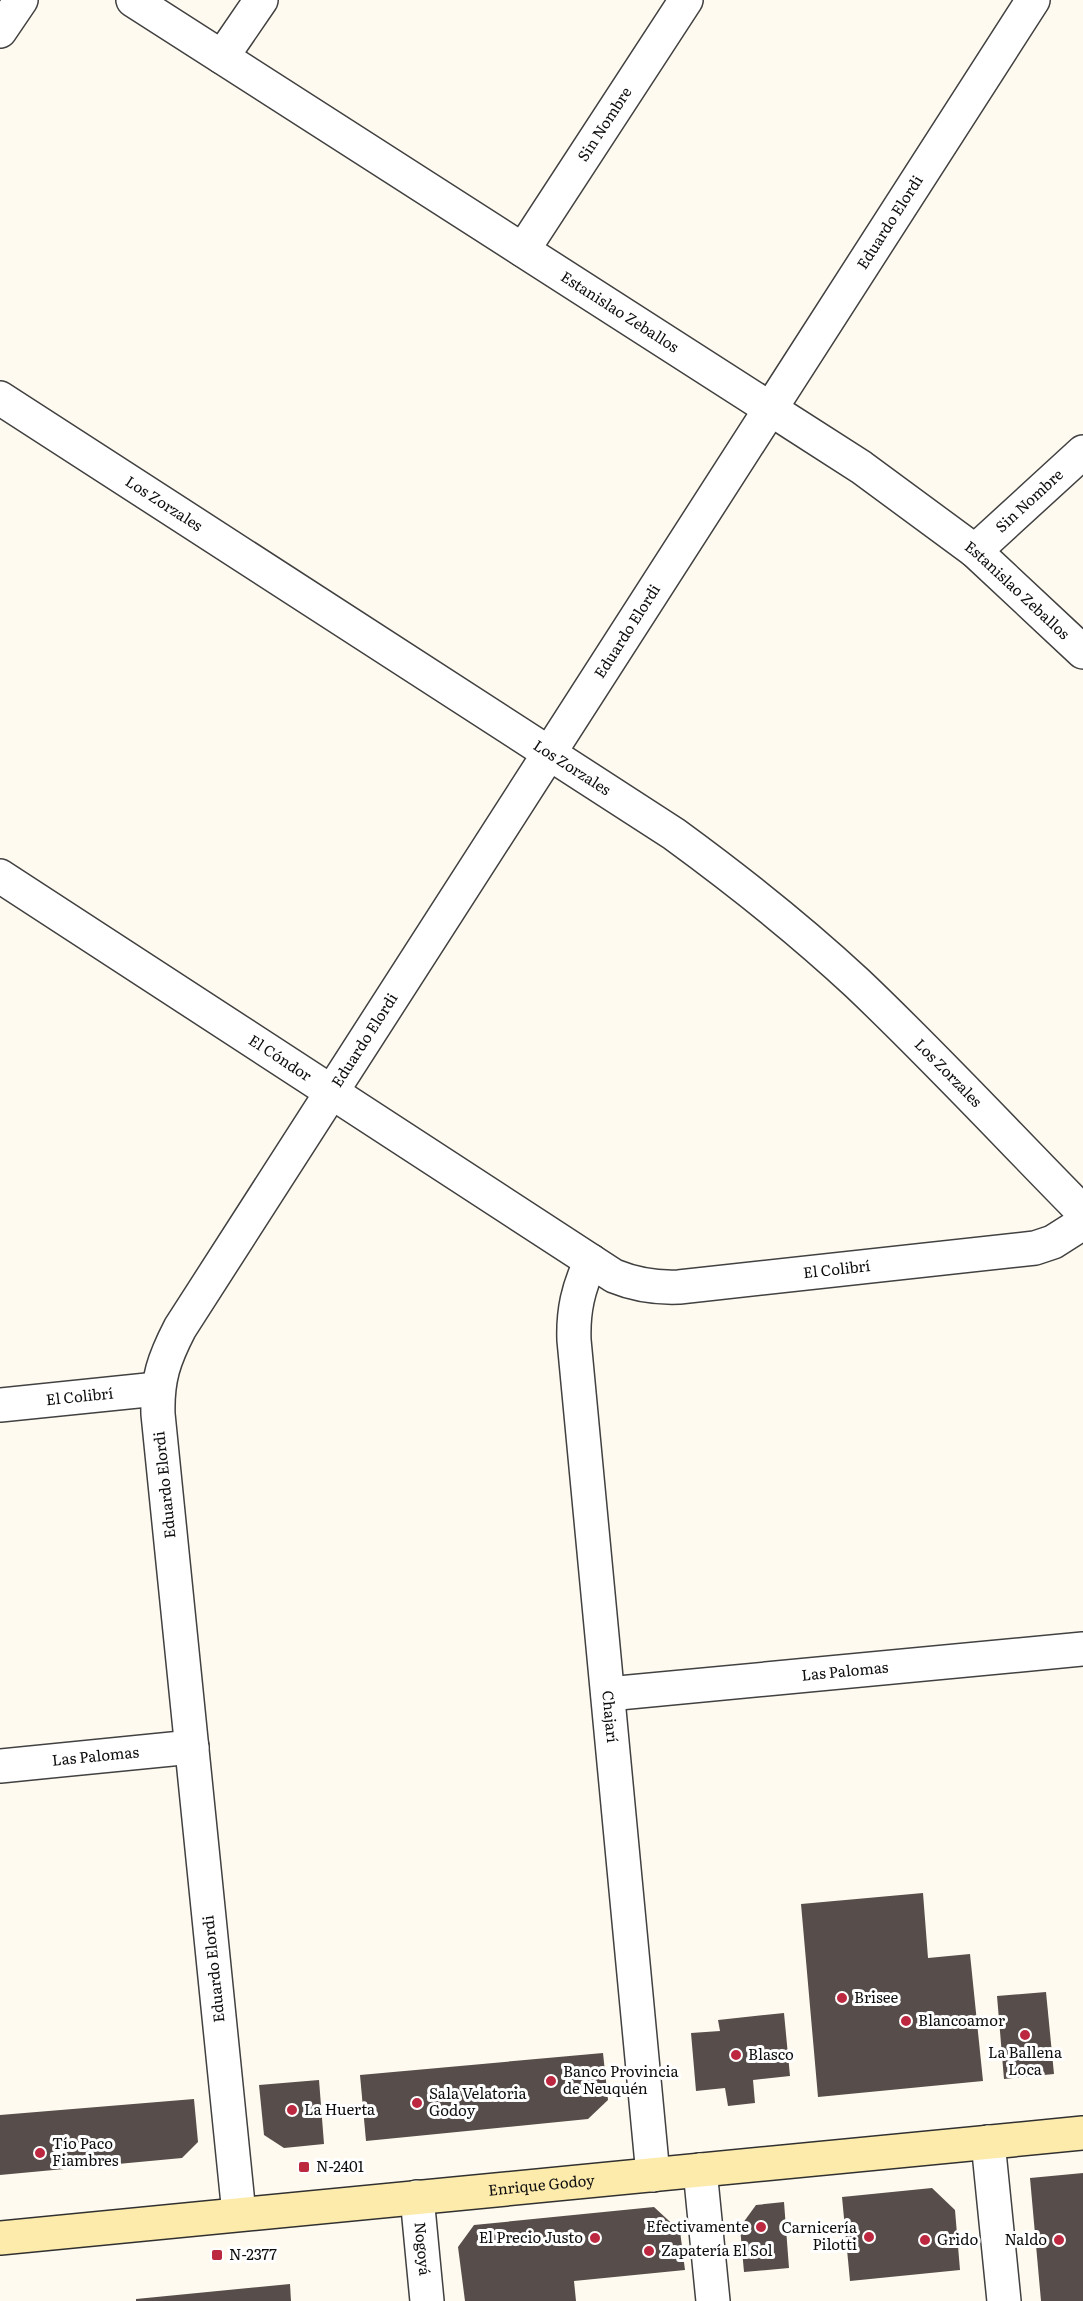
<svg xmlns="http://www.w3.org/2000/svg" width="1083" height="2301" viewBox="0 0 1083 2301" font-family="Literata,serif">
<rect width="100%" height="100%" fill="#fffaef"/>
<g fill="#574e4b">
<path d="M923 1893 928 1958 970 1954 983 2081 818 2097 801 1904Z"/>
<path d="M1046 1992 1054 2074 1004 2079 997 1996Z"/>
<path d="M784 2013 790 2076 753 2080 755 2103 728 2106 725 2088 696 2091 691 2033 720 2031 718 2020Z"/>
<path d="M603 2053 608 2100 588 2119 366 2141 360 2075Z"/>
<path d="M319 2080 324 2144 284 2148 264 2135 259 2085Z"/>
<path d="M194 2099 198 2142 182 2158 0 2175V2115Z"/>
<path d="M1083 2173V2301H1041L1030 2178Z"/>
<path d="M932 2188 955 2210 960 2270 850 2281 842 2197Z"/>
<path d="M784 2202 789 2268 744 2272 740 2227 756 2205Z"/>
<path d="M654 2207 680 2231 685 2270 574 2281 576 2301H465L458 2247 474 2225Z"/>
<path d="M290 2284 291 2301H136V2299Z"/>
</g>
<g fill="none" stroke-linecap="round" stroke-linejoin="round">
<g stroke="#414141" stroke-width="36">
<g id="minor">
<path id="s1" d="M133 0 861 467 975 551 1083 652"/>
<path d="M0 31 21 0"/>
<path d="M222 57 261 0"/>
<path id="s2" d="M523 250 686 0"/>
<path id="s3" d="M0 398 674 834C737 880 799 929 857 983 935 1057 1008 1136 1083 1212"/>
<path id="s4" d="M975 551 1083 452"/>
<path id="s5" d="M0 876 614 1276C636 1285 655 1288 679 1287L1035 1248 1053 1242 1083 1223"/>
<path id="s6" d="M591 1261C578 1288 573 1311 574 1340L653 2175"/>
<path id="s7" d="M0 1405 157 1389"/>
<path id="s8" d="M608 1694 1083 1649"/>
<path id="s9" d="M0 1766 192 1747"/>
<path d="M988 2142 1004 2301"/>
<path d="M700 2170 713 2301"/>
<path id="s10" d="M417 2197 427 2301"/>
<path id="s11" d="M239 2214 158 1414C157 1379 164 1359 180 1328L1033 0"/>
</g>
</g>
<g stroke="#303030" stroke-width="36">
<g id="secondary">
<path id="s12" d="M0 2238 1083 2133"/>
</g>
</g>
<use href="#minor" stroke="#fff" stroke-width="33"/>
<use href="#secondary" stroke="#fdebac" stroke-width="33"/>
</g>
<g fill="#bc283f" stroke="#fff" stroke-width="2">
<circle cx="842" cy="1998" r="6"/>
<circle cx="906" cy="2021" r="6"/>
<circle cx="1025" cy="2035" r="6"/>
<circle cx="736" cy="2055" r="6"/>
<circle cx="551" cy="2081" r="6"/>
<circle cx="417" cy="2103" r="6"/>
<circle cx="292" cy="2110" r="6"/>
<circle cx="40" cy="2153" r="6"/>
<rect x="298" y="2161" width="12" height="12" rx="3"/>
<circle cx="761" cy="2227" r="6"/>
<circle cx="869" cy="2237" r="6"/>
<circle cx="595" cy="2238" r="6"/>
<circle cx="925" cy="2240" r="6"/>
<circle cx="1059" cy="2240" r="6"/>
<circle cx="649" cy="2251" r="6"/>
<rect x="211" y="2249" width="12" height="12" rx="3"/>
</g>
<g text-anchor="middle" stroke-width="6" stroke-linejoin="round" paint-order="stroke">
<g font-size="15" fill="#0e0e0e" stroke="#fff">
<text dy="5" stroke="none"><textPath href="#s2" startOffset="150">Sin Nombre</textPath></text>
<text dy="5" stroke="none"><textPath href="#s11" startOffset="2208">Eduardo Elordi</textPath></text>
<text dy="5" stroke="none"><textPath href="#s1" startOffset="578">Estanislao Zeballos</textPath></text>
<text dy="5" stroke="none"><textPath href="#s4" startOffset="74">Sin Nombre</textPath></text>
<text dy="5" stroke="none"><textPath href="#s3" startOffset="195">Los Zorzales</textPath></text>
<text dy="5" stroke="none"><textPath href="#s1" startOffset="1064">Estanislao Zeballos</textPath></text>
<text dy="5" stroke="none"><textPath href="#s11" startOffset="1722">Eduardo Elordi</textPath></text>
<text dy="5" stroke="none"><textPath href="#s3" startOffset="681">Los Zorzales</textPath></text>
<text dy="5" stroke="none"><textPath href="#s11" startOffset="1236">Eduardo Elordi</textPath></text>
<text dy="5" stroke="none"><textPath href="#s5" startOffset="334">El Cóndor</textPath></text>
<text dy="5" stroke="none"><textPath href="#s3" startOffset="1167">Los Zorzales</textPath></text>
<text dy="5" stroke="none"><textPath href="#s5" startOffset="958">El Colibrí</textPath></text>
<text dy="5" stroke="none"><textPath href="#s7" startOffset="80">El Colibrí</textPath></text>
<text transform="translate(165 1485) rotate(-96)" y="5">Eduardo Elordi</text>
<text dy="5" stroke="none"><textPath href="#s8" startOffset="238">Las Palomas</textPath></text>
<text dy="5" stroke="none"><textPath href="#s6" startOffset="460">Chajarí</textPath></text>
<text dy="5" stroke="none"><textPath href="#s9" startOffset="96">Las Palomas</textPath></text>
<text transform="translate(214 1969) rotate(-96)" y="5">Eduardo Elordi</text>
<text dy="5" stroke="none"><textPath href="#s12" startOffset="544">Enrique Godoy</textPath></text>
<text dy="5" stroke="none"><textPath href="#s10" startOffset="52">Nogoyá</textPath></text>
</g>
<g font-size="15" fill="#0e0e0e" stroke="#fff" text-anchor="start">
<text x="854" y="2003">Brisee</text>
<text x="918" y="2026">Blancoamor</text>
<text x="1025" y="2058" text-anchor="middle">La Ballena<tspan x="1025" dy="17">Loca</tspan></text>
<text x="748" y="2060">Blasco</text>
<text x="563" y="2077">Banco Provincia<tspan x="563" dy="17">de Neuquén</tspan></text>
<text x="429" y="2099">Sala Velatoria<tspan x="429" dy="17">Godoy</tspan></text>
<text x="304" y="2115">La Huerta</text>
<text x="52" y="2149">Tío Paco<tspan x="52" dy="17">Fiambres</tspan></text>
<text x="316" y="2172">N-2401</text>
<text x="749" y="2232" text-anchor="end">Efectivamente</text>
<text x="857" y="2233" text-anchor="end">Carnicería<tspan x="857" dy="17">Pilotti</tspan></text>
<text x="583" y="2243" text-anchor="end">El Precio Justo</text>
<text x="937" y="2245">Grido</text>
<text x="1047" y="2245" text-anchor="end">Naldo</text>
<text x="661" y="2256">Zapatería El Sol</text>
<text x="229" y="2260">N-2377</text>
</g>
</g>
</svg>
